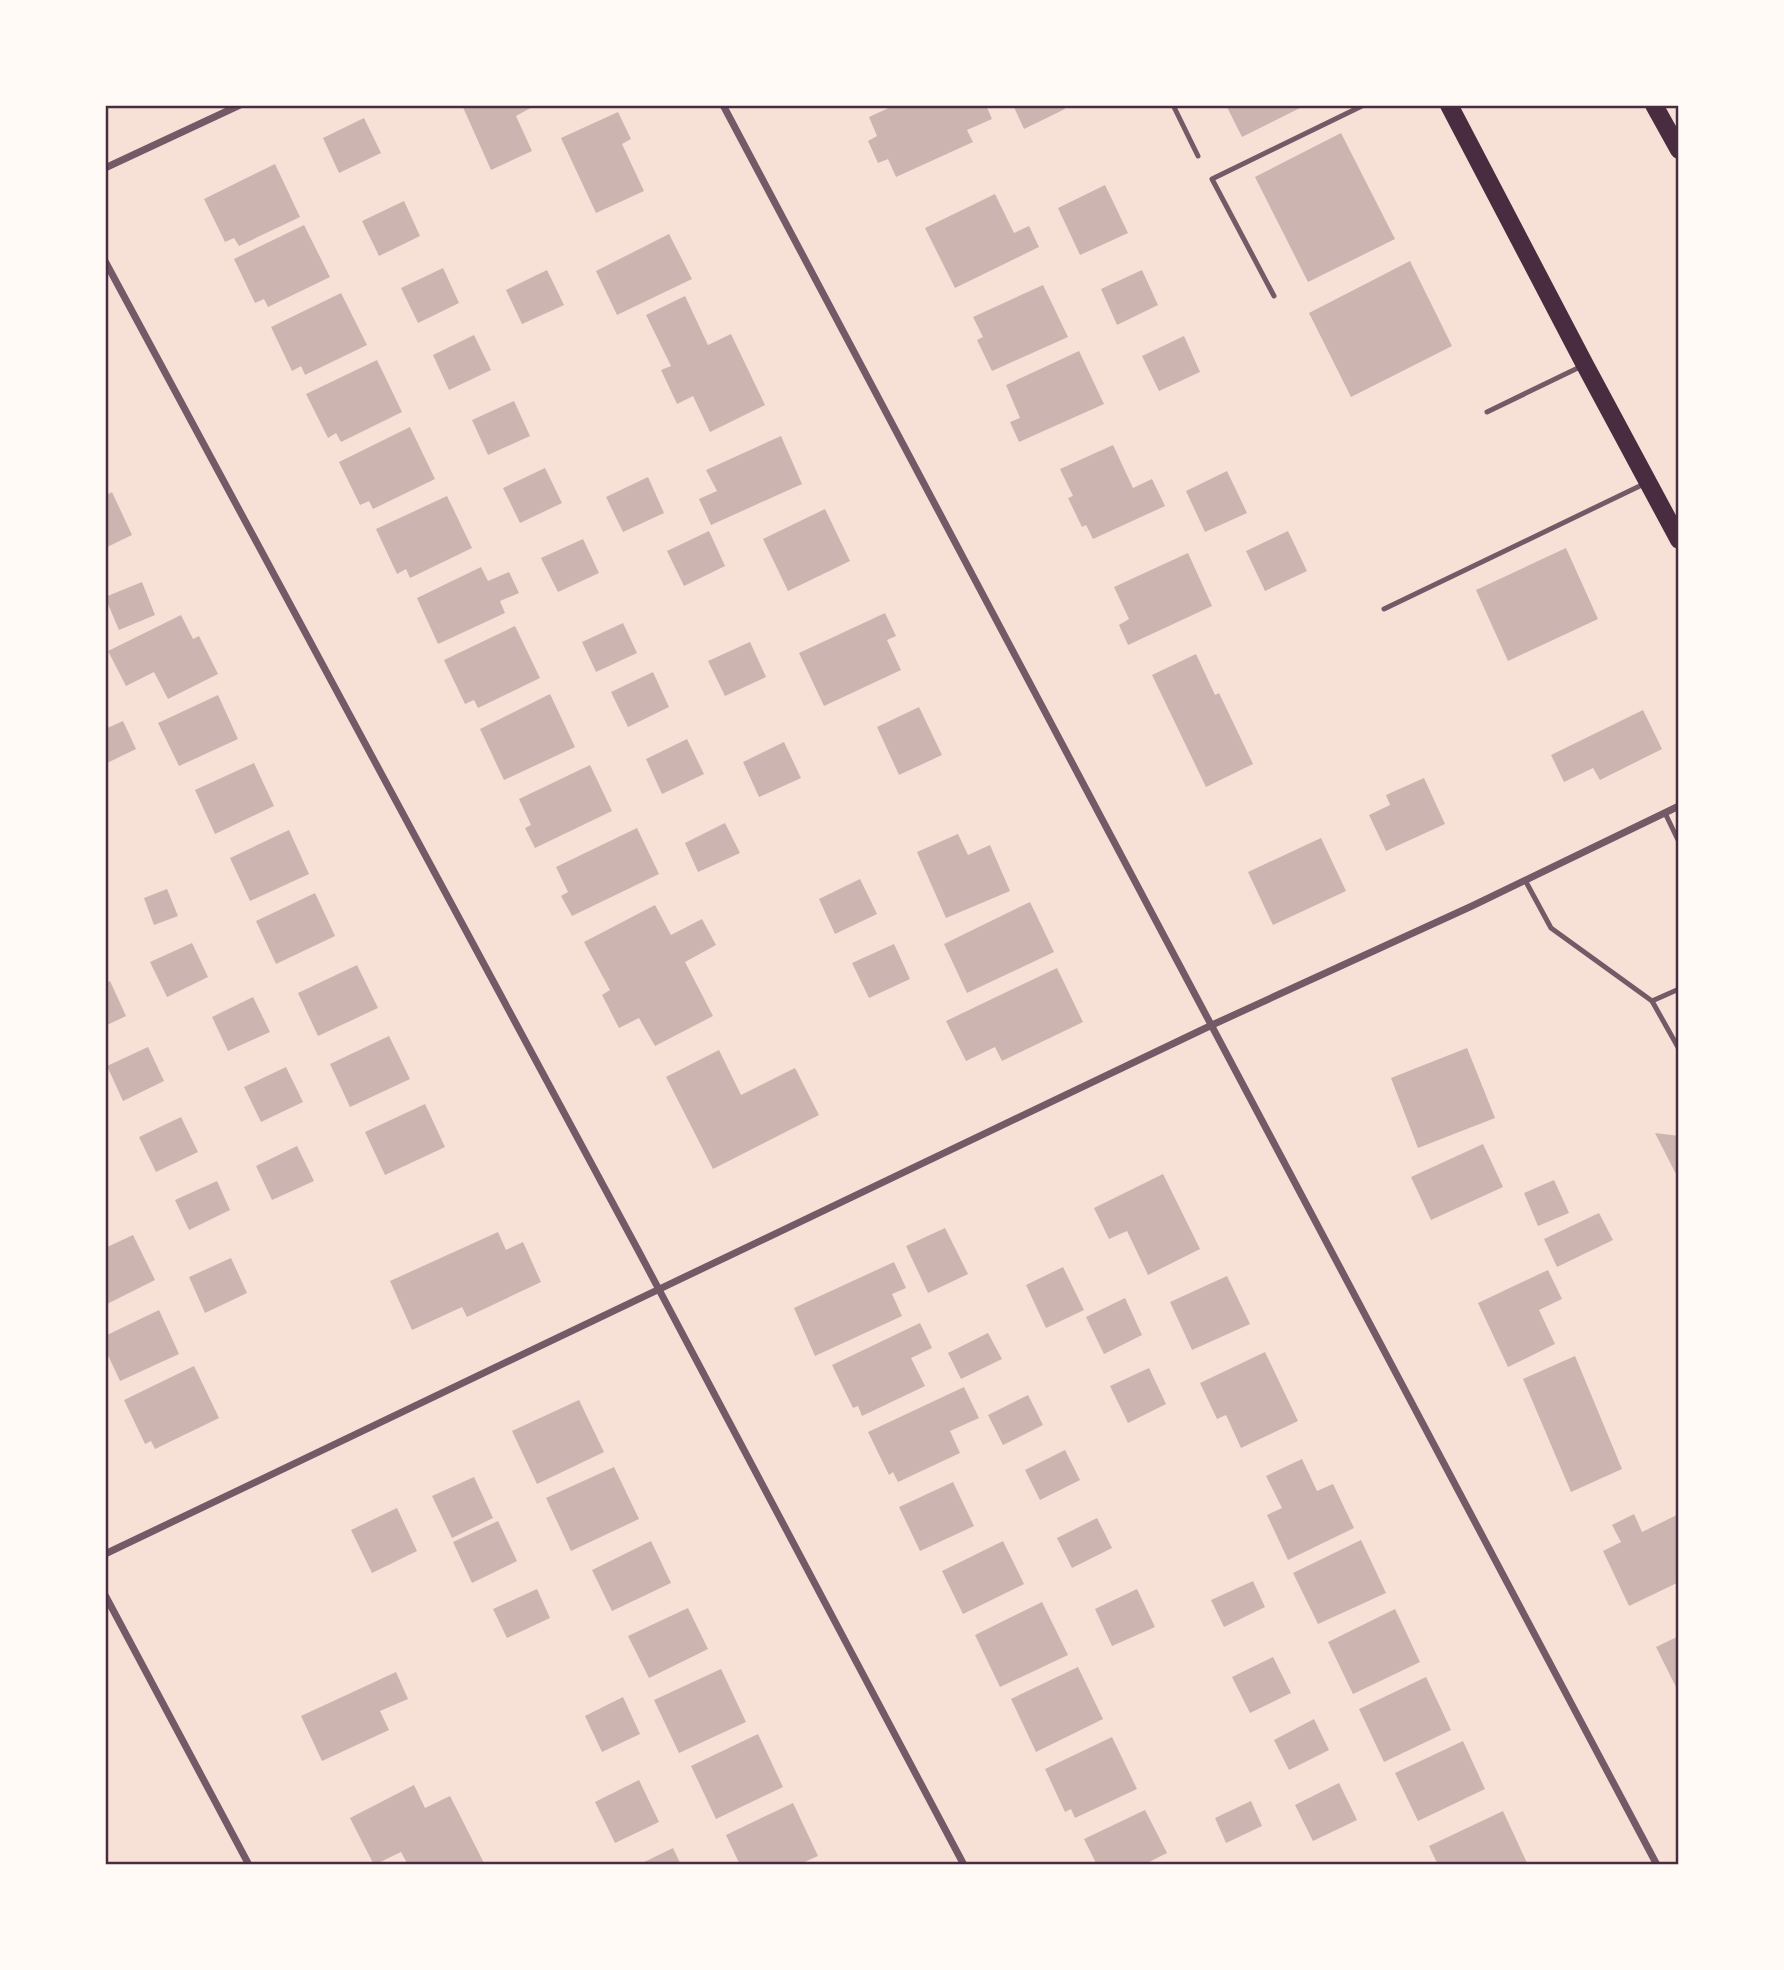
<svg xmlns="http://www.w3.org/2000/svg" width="1784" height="1970" viewBox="0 0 1784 1970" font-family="'PT Serif',serif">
<rect width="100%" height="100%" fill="#f7e1d7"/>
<g fill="#ccb4b1">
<path d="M462 105H536L516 116 532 151 491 170Z"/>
<path d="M895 105H986L992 119 967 130 973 142 896 177 888 159 878 163 868 141 877 136 869 117Z"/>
<path d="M1013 105H1063L1065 109 1024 129Z"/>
<path d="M1226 105H1306L1242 137Z"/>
<path d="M618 112 631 139 622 144 644 191 596 213 561 138Z"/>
<path d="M364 118 381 153 339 173 323 138Z"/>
<path d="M1341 133 1395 239 1308 282 1255 177Z"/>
<path d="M275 164 300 217 239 246 234 238 225 242 204 199Z"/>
<path d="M1105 185 1128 233 1080 255 1058 208Z"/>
<path d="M995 194 1014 233 1029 226 1039 247 955 288 925 228Z"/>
<path d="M404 201 420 236 379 256 362 221Z"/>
<path d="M304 225 330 277 268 307 264 299 255 303 234 259Z"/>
<path d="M669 234 692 279 617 315 596 271Z"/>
<path d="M1410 261 1452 346 1351 397 1309 313Z"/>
<path d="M443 268 459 303 418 323 401 288Z"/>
<path d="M547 270 564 305 522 324 506 290Z"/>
<path d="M1142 270 1158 305 1117 325 1101 289Z"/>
<path d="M1043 285 1068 337 992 371 977 340 983 337 973 317Z"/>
<path d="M341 293 367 345 305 375 301 366 292 371 271 327Z"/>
<path d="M685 296 708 345 731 334 765 405 710 432 693 396 677 404 661 370 671 366 646 315Z"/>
<path d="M474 335 491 370 449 390 433 355Z"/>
<path d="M1184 336 1200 372 1159 391 1142 356Z"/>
<path d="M1079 351 1104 404 1019 442 1010 422 1020 418 1006 385Z"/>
<path d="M377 360 402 412 341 442 336 433 328 438 306 394Z"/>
<path d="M514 401 530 436 488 455 472 420Z"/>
<path d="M410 427 435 479 373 509 369 501 360 505 339 462Z"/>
<path d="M781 436 802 484 711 525 699 499 717 491 706 470Z"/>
<path d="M1113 445 1133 488 1152 479 1165 506 1093 539 1086 525 1082 527 1068 498 1073 496 1060 469Z"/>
<path d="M545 468 562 503 520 523 503 488Z"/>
<path d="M1227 471 1247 513 1205 532 1186 491Z"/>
<path d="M648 477 664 513 623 532 606 497Z"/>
<path d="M112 492 132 535 105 548V496Z"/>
<path d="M447 496 472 548 410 578 406 569 397 574 376 529Z"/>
<path d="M825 509 850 561 788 591 763 539Z"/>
<path d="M709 531 725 566 684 586 667 551Z"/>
<path d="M1288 531 1307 571 1265 591 1246 551Z"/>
<path d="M583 539 599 573 558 592 541 558Z"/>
<path d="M1566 548 1598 619 1508 661 1476 590Z"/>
<path d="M1188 553 1212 606 1128 645 1119 625 1129 619 1114 587Z"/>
<path d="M481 567 488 581 509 572 519 593 500 601 505 613 438 644 417 598Z"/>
<path d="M142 582 155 615 119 630 105 597Z"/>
<path d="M885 613 896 636 887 640 901 670 824 706 799 653Z"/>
<path d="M181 615 193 639 199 636 218 674 168 699 154 672 126 686 108 651Z"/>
<path d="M623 623 637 653 596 672 582 642Z"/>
<path d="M515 626 540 678 478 708 474 700 465 704 444 660Z"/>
<path d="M750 642 766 677 725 696 708 661Z"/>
<path d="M1196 654 1215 695 1219 693 1253 764 1206 787 1152 675Z"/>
<path d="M653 672 669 707 628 727 611 692Z"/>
<path d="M550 694 575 747 504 780 480 729Z"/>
<path d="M218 695 238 739 179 766 158 723Z"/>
<path d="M919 707 942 755 899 775 877 727Z"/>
<path d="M1643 710 1662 749 1600 780 1593 768 1564 782 1551 755Z"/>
<path d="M123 721 136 749 105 764V729Z"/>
<path d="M687 739 704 774 662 794 646 759Z"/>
<path d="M784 742 801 778 759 797 743 762Z"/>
<path d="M254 763 274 806 215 834 195 790Z"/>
<path d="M590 765 612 811 535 848 525 828 531 825 519 799Z"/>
<path d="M1424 778 1445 824 1386 851 1369 815 1390 805 1386 795Z"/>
<path d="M725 823 740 853 698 872 685 843Z"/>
<path d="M637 828 659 874 572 916 561 896 568 892 556 867Z"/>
<path d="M289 830 309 874 250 901 230 858Z"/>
<path d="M958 834 968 855 990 845 1010 891 946 918 917 852Z"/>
<path d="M1321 838 1346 891 1273 925 1248 872Z"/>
<path d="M860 879 877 914 835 934 819 899Z"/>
<path d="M167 889 178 916 154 925 144 898Z"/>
<path d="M315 893 335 936 276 964 256 921Z"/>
<path d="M1030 902 1054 952 967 993 944 944Z"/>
<path d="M655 905 671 935 702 919 716 945 685 962 713 1016 655 1046 639 1018 619 1028 602 995 610 990 584 942Z"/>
<path d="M192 943 208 977 167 997 150 962Z"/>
<path d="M894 944 910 979 869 998 852 963Z"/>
<path d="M357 965 378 1008 318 1036 298 993Z"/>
<path d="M1057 968 1083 1022 1002 1061 995 1047 966 1061 946 1021Z"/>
<path d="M110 981 126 1016 105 1026V983Z"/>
<path d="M253 997 270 1032 228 1051 212 1017Z"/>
<path d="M389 1036 410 1079 350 1107 330 1064Z"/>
<path d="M148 1047 164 1081 123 1101 107 1066Z"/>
<path d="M1467 1048 1495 1118 1418 1148 1391 1078Z"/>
<path d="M719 1050 741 1095 795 1068 819 1115 713 1169 666 1077Z"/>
<path d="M286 1067 303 1102 261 1122 244 1087Z"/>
<path d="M425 1104 445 1147 385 1175 365 1132Z"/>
<path d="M181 1117 198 1152 156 1172 139 1137Z"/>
<path d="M1655 1133 1679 1136V1180Z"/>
<path d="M1483 1144 1503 1187 1431 1220 1411 1177Z"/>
<path d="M297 1146 314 1181 272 1200 256 1166Z"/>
<path d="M1163 1174 1200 1249 1148 1275 1127 1231 1109 1239 1094 1208Z"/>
<path d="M1554 1180 1569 1213 1538 1226 1524 1193Z"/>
<path d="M217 1181 230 1210 189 1230 175 1200Z"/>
<path d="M1599 1213 1613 1240 1557 1267 1544 1239Z"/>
<path d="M945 1228 968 1274 928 1293 906 1246Z"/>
<path d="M498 1232 506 1250 523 1242 541 1282 467 1317 462 1307 412 1330 390 1281Z"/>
<path d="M133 1235 155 1280 105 1305V1248Z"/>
<path d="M231 1258 247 1293 205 1313 189 1277Z"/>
<path d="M894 1262 906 1288 892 1294 902 1316 815 1356 794 1308Z"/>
<path d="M1063 1267 1084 1310 1046 1328 1026 1285Z"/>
<path d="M1548 1270 1562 1299 1539 1310 1555 1344 1508 1367 1478 1303Z"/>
<path d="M1227 1276 1250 1324 1192 1350 1170 1302Z"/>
<path d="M1125 1298 1142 1335 1104 1354 1086 1317Z"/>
<path d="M159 1310 179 1354 120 1381 105 1349V1336Z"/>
<path d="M920 1323 932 1348 911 1358 925 1386 862 1416 858 1406 853 1408 832 1365Z"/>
<path d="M988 1333 1002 1359 961 1379 948 1353Z"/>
<path d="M1265 1352 1298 1421 1241 1448 1226 1415 1217 1419 1200 1383Z"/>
<path d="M1575 1356 1622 1469 1571 1492 1523 1379Z"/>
<path d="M194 1366 219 1418 155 1449 151 1441 145 1444 124 1400Z"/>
<path d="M1149 1368 1166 1404 1128 1423 1110 1386Z"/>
<path d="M964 1387 979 1418 950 1431 960 1453 898 1482 893 1472 889 1475 868 1432Z"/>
<path d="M1028 1395 1043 1425 1003 1445 988 1415Z"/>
<path d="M579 1400 604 1452 537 1484 512 1431Z"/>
<path d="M1065 1450 1080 1480 1040 1500 1025 1470Z"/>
<path d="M1302 1459 1317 1491 1333 1484 1354 1528 1288 1560 1267 1515 1282 1508 1266 1476Z"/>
<path d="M614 1467 639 1519 571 1551 546 1498Z"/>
<path d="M474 1477 493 1518 452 1538 432 1496Z"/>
<path d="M953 1482 974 1526 920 1551 899 1507Z"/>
<path d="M397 1508 417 1551 372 1573 351 1530Z"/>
<path d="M1634 1514 1642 1532 1679 1514V1582L1629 1606 1603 1551 1621 1542 1612 1525Z"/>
<path d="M1097 1518 1112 1548 1072 1568 1057 1538Z"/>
<path d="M498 1521 517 1561 472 1583 453 1542Z"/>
<path d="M1361 1540 1386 1593 1318 1624 1293 1573Z"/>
<path d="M651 1541 671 1583 612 1611 592 1570Z"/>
<path d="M1003 1541 1024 1584 963 1614 942 1571Z"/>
<path d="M1253 1581 1265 1607 1224 1627 1211 1600Z"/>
<path d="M537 1589 550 1618 507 1638 493 1609Z"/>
<path d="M1137 1589 1155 1627 1112 1646 1095 1609Z"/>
<path d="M1042 1602 1068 1655 1000 1687 975 1635Z"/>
<path d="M688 1608 708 1649 649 1678 628 1636Z"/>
<path d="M1395 1609 1420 1662 1353 1694 1328 1642Z"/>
<path d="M1679 1636V1693L1656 1647Z"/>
<path d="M1273 1657 1291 1693 1250 1713 1232 1677Z"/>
<path d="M1078 1667 1103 1719 1036 1752 1011 1699Z"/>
<path d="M721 1669 746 1722 679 1753 654 1700Z"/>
<path d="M396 1672 408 1699 380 1711 389 1730 322 1761 301 1716Z"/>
<path d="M1426 1677 1451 1730 1384 1762 1359 1709Z"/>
<path d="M623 1697 640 1734 602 1752 585 1716Z"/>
<path d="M1314 1719 1329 1750 1289 1770 1274 1740Z"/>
<path d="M758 1734 783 1787 716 1819 691 1766Z"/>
<path d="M1112 1737 1137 1789 1075 1818 1071 1809 1065 1812 1045 1769Z"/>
<path d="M1463 1741 1485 1789 1418 1821 1395 1773Z"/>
<path d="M639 1780 659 1822 615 1843 595 1802Z"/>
<path d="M1339 1783 1357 1820 1313 1841 1295 1805Z"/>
<path d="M414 1785 425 1808 450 1796 485 1865H408L401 1852 374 1865 350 1818Z"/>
<path d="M1251 1801 1262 1826 1226 1843 1215 1818Z"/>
<path d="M793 1803 818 1856 798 1865H740L726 1835Z"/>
<path d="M1145 1810 1167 1853 1143 1865H1097L1084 1839Z"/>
<path d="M1503 1811 1528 1865H1438L1429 1846Z"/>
<path d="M673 1848 681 1865H638Z"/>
</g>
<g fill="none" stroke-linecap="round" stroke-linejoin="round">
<g stroke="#755966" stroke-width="5">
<path d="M1173 105 1198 156"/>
<path d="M1274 296 1212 179 1364 105"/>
<path d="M1487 412 1582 366"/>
<path d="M1384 609 1646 483"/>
<path d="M1665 813 1679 842"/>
<path d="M1525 880 1551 928 1652 1001"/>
<path d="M1679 989 1652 1001 1679 1049"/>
</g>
<g stroke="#755966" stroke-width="7">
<path d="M723 105 1657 1865"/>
<path d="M105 168 240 105"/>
<path d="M105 261 638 1250 964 1865"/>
<path d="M105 1554 1212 1025 1472 906 1679 806"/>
<path d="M105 1595 249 1865"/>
</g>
<g stroke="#4a2c40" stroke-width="18">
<path d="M1449 105 1585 365 1679 540"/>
<path d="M1654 105 1679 150"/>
</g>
</g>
<rect width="1784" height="1970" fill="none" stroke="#fffaf5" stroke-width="214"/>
<rect x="107" y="107" width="1570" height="1756" fill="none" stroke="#4a2c40" stroke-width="2.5"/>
</svg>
